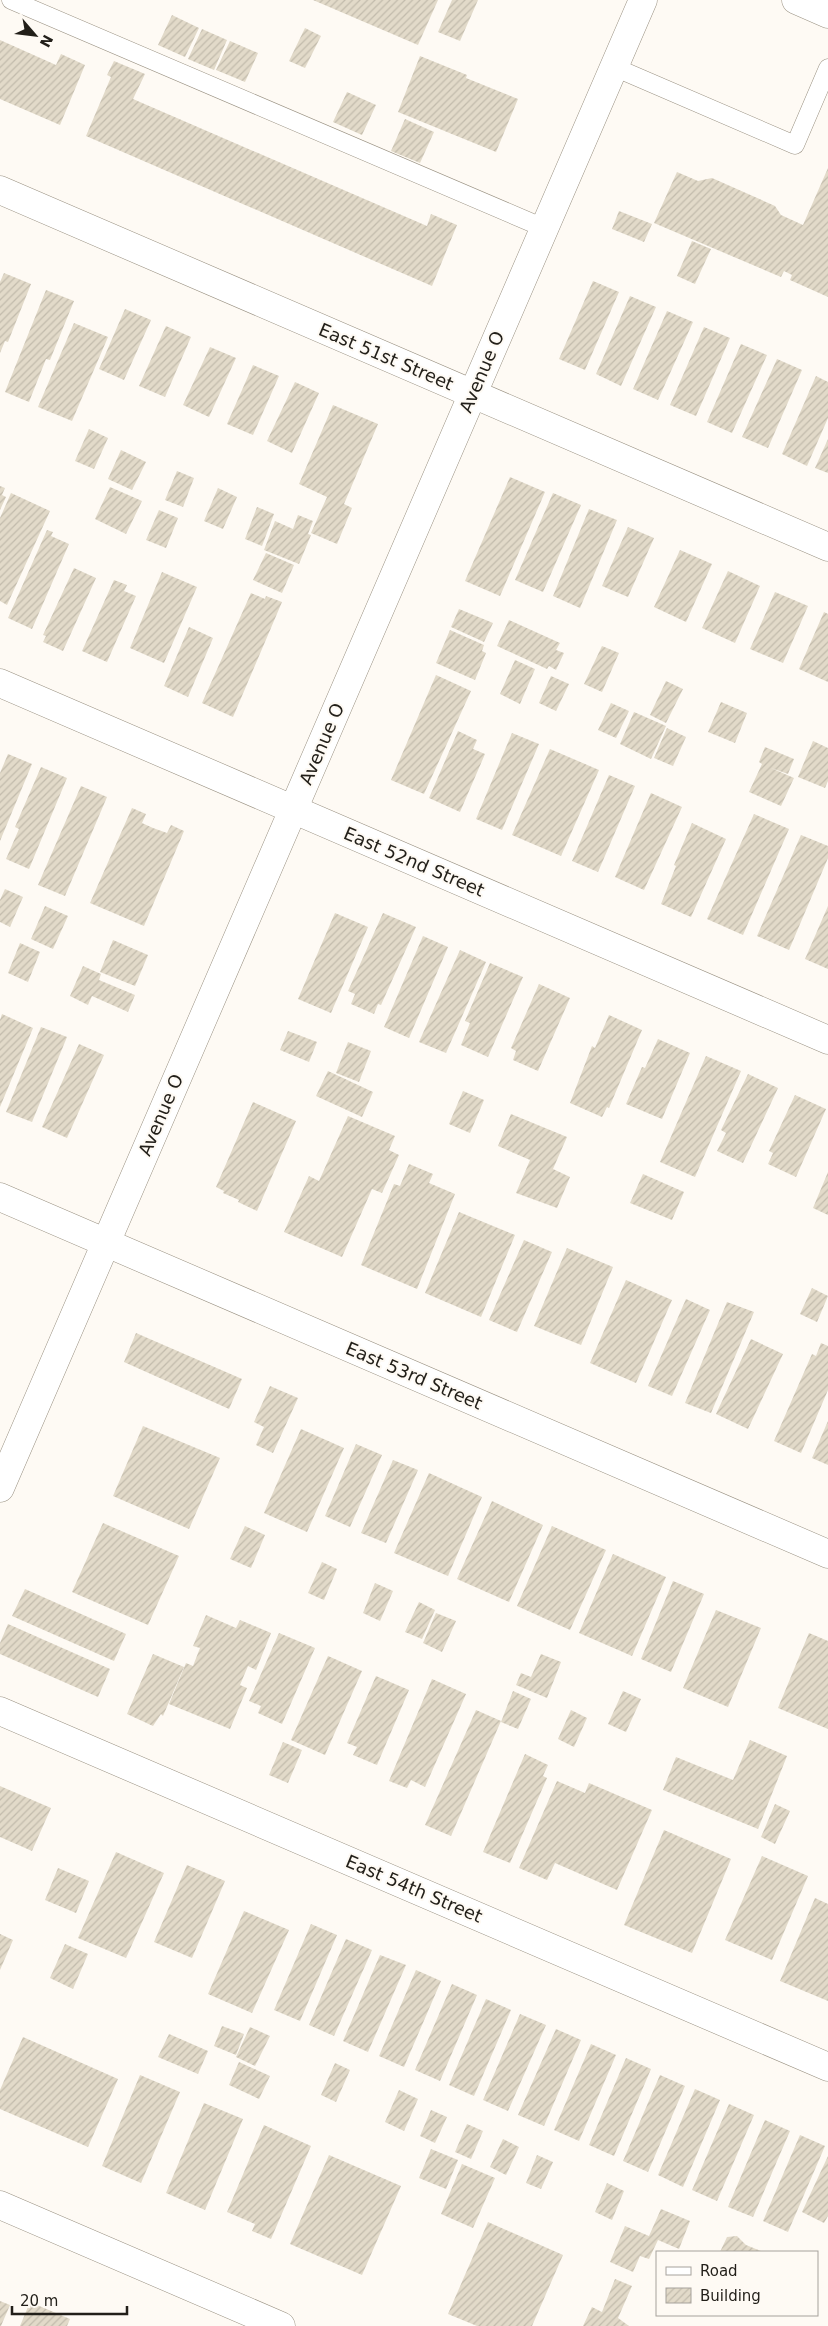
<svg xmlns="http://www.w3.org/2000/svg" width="828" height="2326" viewBox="0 0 828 2326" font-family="'DejaVu Sans',sans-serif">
<defs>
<pattern id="building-hatch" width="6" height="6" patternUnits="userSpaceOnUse" patternTransform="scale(1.25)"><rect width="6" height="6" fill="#e2dac9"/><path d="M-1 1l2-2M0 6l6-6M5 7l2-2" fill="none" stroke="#c2bbac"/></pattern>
</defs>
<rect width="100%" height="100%" fill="#fefaf4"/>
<g fill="url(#building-hatch)">
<path d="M313 0H438L418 45Z"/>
<path d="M452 0H478L460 41 438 32Z"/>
<path d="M172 15 199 28 185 57 158 45Z"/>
<path d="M305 28 321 36 305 68 289 61Z"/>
<path d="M202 29 227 40 214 70 188 59Z"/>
<path d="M0 40 56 65 61 54 85 65 60 125 0 99Z"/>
<path d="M230 41 258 53 245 82 216 70Z"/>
<path d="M420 56 467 75 466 78 518 99 496 152 398 112Z"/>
<path d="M114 61 145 74 133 99 427 226 431 214 457 225 432 286 86 136 111 77 107 75Z"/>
<path d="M347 92 376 105 362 135 333 122Z"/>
<path d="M405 119 434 132 420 163 391 151Z"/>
<path d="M828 168V297L790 280 792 275 784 271 781 277 654 223 677 172 698 181 712 178 775 206 781 215 803 225Z"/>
<path d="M619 211 652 224 644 242 612 229Z"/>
<path d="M692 241 711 249 695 284 677 276Z"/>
<path d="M4 273 31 284 8 342 5 341 0 353V282Z"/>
<path d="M593 281 619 292 585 370 559 359Z"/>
<path d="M46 290 74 301 50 360 46 359 29 402 5 392Z"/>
<path d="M630 296 656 307 621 386 596 374Z"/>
<path d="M125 309 151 320 124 380 99 369Z"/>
<path d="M667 311 693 322 658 400 633 389Z"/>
<path d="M74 323 108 337 72 421 38 407Z"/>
<path d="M166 326 191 337 165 397 139 386Z"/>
<path d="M704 327 730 338 696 416 670 405Z"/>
<path d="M741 344 767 355 732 433 707 422Z"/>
<path d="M210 347 236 358 209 417 183 405Z"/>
<path d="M777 359 802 370 768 448 742 437Z"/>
<path d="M253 365 279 376 253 435 227 424Z"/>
<path d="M816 376 828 382V418L807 466 782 454Z"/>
<path d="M295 382 319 393 292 453 267 441Z"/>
<path d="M333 405 378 424 344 504 352 508 337 544 311 533 327 497 299 484Z"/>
<path d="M89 429 108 438 94 469 75 461Z"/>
<path d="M828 439V473L815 468Z"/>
<path d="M121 450 146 462 132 490 108 479Z"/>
<path d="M177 471 194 478 183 507 165 500Z"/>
<path d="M510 477 545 492 500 596 465 581Z"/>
<path d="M0 486 5 488 2 495 6 497 0 510Z"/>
<path d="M110 487 142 501 126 534 95 519Z"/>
<path d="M218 488 237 497 223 529 204 521Z"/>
<path d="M11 493 50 511 7 605 0 601V518Z"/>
<path d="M553 493 581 505 543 592 515 580Z"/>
<path d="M257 507 274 514 262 546 245 539Z"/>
<path d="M589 509 617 520 580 608 553 596Z"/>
<path d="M159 510 178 518 166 548 146 540Z"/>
<path d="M298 515 313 521 308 534 311 535 299 564 264 550 275 521 293 529Z"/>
<path d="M628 527 654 538 628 597 602 586Z"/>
<path d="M47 530 53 532 51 536 69 544 32 629 8 618Z"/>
<path d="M680 550 712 564 686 622 654 607Z"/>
<path d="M266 553 294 565 282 593 253 580Z"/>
<path d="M74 568 96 578 63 651 43 642 46 636 43 635Z"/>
<path d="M728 571 760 586 735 643 702 628Z"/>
<path d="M162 572 197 587 164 663 130 648Z"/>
<path d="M114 580 127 585 124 591 136 596 107 662 82 651Z"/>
<path d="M775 592 808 606 783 663 750 649Z"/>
<path d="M251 593 265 599 266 596 282 602 233 717 202 703Z"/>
<path d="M459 609 493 623 484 642 451 627Z"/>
<path d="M824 612 828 614V682L799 669Z"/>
<path d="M509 620 560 643 556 650 564 653 556 670 549 666 547 669 497 646Z"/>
<path d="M189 627 213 638 188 697 164 686Z"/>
<path d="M450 630 484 645 482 651 486 653 475 680 436 663Z"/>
<path d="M602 646 619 653 602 692 584 684Z"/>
<path d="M515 660 535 669 520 704 500 694Z"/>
<path d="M436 675 471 691 424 794 391 780Z"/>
<path d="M551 676 569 684 556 711 539 703Z"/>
<path d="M666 681 683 689 666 723 650 715Z"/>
<path d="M721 702 747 713 735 743 708 732Z"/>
<path d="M611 703 629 711 616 738 598 730Z"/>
<path d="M634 712 666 726 651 759 620 744Z"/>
<path d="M667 728 686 737 673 766 654 758Z"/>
<path d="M458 731 477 740 473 749 485 754 460 812 429 798Z"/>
<path d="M512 733 539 744 502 830 476 819Z"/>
<path d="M813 741 828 748V781L825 788 798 777Z"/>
<path d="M765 747 794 759 788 774 771 768 794 778 781 806 749 792 762 764 759 762Z"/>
<path d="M550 749 599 770 561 856 512 835Z"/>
<path d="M8 754 32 764 0 841V773Z"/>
<path d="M41 767 67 778 29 869 6 859 19 829 15 827Z"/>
<path d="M609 775 635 786 598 872 572 861Z"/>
<path d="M81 786 107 797 65 896 38 885Z"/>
<path d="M651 793 682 807 644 890 615 877Z"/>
<path d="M132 808 146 814 142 823 153 828 167 833 171 825 184 831 144 926 90 903Z"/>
<path d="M754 814 789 829 743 935 707 919Z"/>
<path d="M692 823 726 839 691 917 661 904 676 866 674 865Z"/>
<path d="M801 835 828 846V858L789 950 757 936Z"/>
<path d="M5 889 23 897 10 927 0 922V900Z"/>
<path d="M45 906 68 916 53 949 31 939Z"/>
<path d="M828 906V969L805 959Z"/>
<path d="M335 913 368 927 331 1013 298 999Z"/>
<path d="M383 913 416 927 381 1005 378 1004 374 1014 351 1004 355 994 348 991Z"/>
<path d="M423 936 448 947 409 1038 384 1027Z"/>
<path d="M113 940 148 955 135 986 100 972Z"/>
<path d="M20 943 40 952 28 982 8 973Z"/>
<path d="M460 950 486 962 446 1053 419 1042Z"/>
<path d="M490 963 523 977 488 1057 461 1045 470 1023 465 1021Z"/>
<path d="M83 966 101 974 99 980 135 995 128 1012 92 996 88 1005 70 996Z"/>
<path d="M539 984 570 998 538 1071 513 1060 516 1051 511 1048Z"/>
<path d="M2 1014 33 1028 0 1107V1020Z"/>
<path d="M609 1015 642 1030 609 1108 607 1107 602 1117 570 1103 592 1046 595 1048Z"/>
<path d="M41 1027 67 1037 32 1122 6 1112Z"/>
<path d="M288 1031 317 1042 309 1062 280 1050Z"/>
<path d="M658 1039 690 1053 662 1119 626 1104 642 1067 645 1068Z"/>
<path d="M348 1042 371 1051 359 1082 336 1073Z"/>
<path d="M79 1044 104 1055 67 1138 42 1127Z"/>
<path d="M706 1056 741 1071 695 1177 660 1162Z"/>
<path d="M328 1071 373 1092 362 1117 316 1096Z"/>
<path d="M748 1074 778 1088 743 1163 717 1151 726 1133 721 1130Z"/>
<path d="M463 1091 484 1100 470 1133 449 1124Z"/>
<path d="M795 1095 826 1109 796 1177 768 1164 773 1153 769 1151Z"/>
<path d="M253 1102 296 1121 257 1211 238 1202 239 1200 223 1193 224 1191 216 1187Z"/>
<path d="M511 1114 567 1137 553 1169 570 1177 557 1208 516 1193 530 1160 498 1146Z"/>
<path d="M348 1116 395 1136 389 1150 399 1155 382 1193 372 1189 342 1257 284 1232 309 1176 319 1181Z"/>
<path d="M409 1164 433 1174 429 1183 455 1194 417 1289 361 1265 394 1184 400 1186Z"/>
<path d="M828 1172V1215L813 1208Z"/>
<path d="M643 1174 684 1192 672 1220 630 1203Z"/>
<path d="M459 1212 515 1235 481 1317 425 1293Z"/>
<path d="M524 1240 552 1252 517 1332 489 1320Z"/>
<path d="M567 1248 613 1267 581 1345 534 1326Z"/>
<path d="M626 1280 672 1300 636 1383 590 1363Z"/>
<path d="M812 1288 828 1296 817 1322 800 1314Z"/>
<path d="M686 1299 710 1310 672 1396 648 1386Z"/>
<path d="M727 1302 754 1312 711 1413 685 1403Z"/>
<path d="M136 1333 242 1379 229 1409 124 1362Z"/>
<path d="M751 1339 783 1354 748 1429 716 1414Z"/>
<path d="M821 1343 828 1346V1390L801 1453 774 1441 812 1354 816 1356Z"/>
<path d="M270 1386 298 1398 273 1453 256 1445 264 1427 254 1422Z"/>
<path d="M828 1421V1465L812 1458Z"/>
<path d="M143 1426 220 1458 189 1529 113 1496Z"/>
<path d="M301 1429 344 1448 307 1532 264 1513Z"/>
<path d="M356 1444 382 1455 350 1527 325 1516Z"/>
<path d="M393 1460 418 1470 386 1543 361 1533Z"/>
<path d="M429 1473 482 1497 448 1576 394 1553Z"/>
<path d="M492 1501 543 1525 509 1602 457 1579Z"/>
<path d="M103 1523 179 1556 148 1625 72 1592Z"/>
<path d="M245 1526 265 1535 251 1568 230 1559Z"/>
<path d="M552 1526 606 1550 570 1630 517 1606Z"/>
<path d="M613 1554 666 1577 632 1656 579 1633Z"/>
<path d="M322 1562 337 1569 324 1600 308 1593Z"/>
<path d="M673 1581 704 1594 671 1672 641 1659Z"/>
<path d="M375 1583 393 1591 380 1621 363 1613Z"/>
<path d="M25 1589 126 1634 114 1661 12 1616Z"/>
<path d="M419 1602 435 1610 422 1639 405 1632Z"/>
<path d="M716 1610 761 1628 728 1707 683 1688Z"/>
<path d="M436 1613 456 1621 442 1652 423 1643Z"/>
<path d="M206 1615 236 1628 240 1620 271 1633 256 1670 248 1666 240 1685 247 1688 230 1729 169 1704 186 1663 193 1666 200 1648 193 1646Z"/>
<path d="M8 1624 110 1669 98 1697 0 1654V1643Z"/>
<path d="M279 1633 315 1648 282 1724 258 1713 261 1706 249 1701Z"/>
<path d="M809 1633 828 1641V1729L778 1708Z"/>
<path d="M153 1654 184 1667 163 1716 161 1714 153 1726 127 1714Z"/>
<path d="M541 1654 561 1662 547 1698 516 1685 521 1673 531 1677Z"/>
<path d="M328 1656 362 1671 325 1755 291 1740Z"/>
<path d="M376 1676 409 1690 377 1765 353 1755 357 1747 347 1743Z"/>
<path d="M432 1679 466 1694 425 1787 411 1780 407 1788 389 1781Z"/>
<path d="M513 1691 531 1699 518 1729 501 1722Z"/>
<path d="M623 1691 641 1699 626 1732 608 1724Z"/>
<path d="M476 1710 501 1721 451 1836 425 1825Z"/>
<path d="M571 1710 587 1718 574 1747 558 1739Z"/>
<path d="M750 1740 787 1756 758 1829 663 1790 676 1757 733 1780Z"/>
<path d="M283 1742 302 1750 288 1783 269 1775Z"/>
<path d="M525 1754 548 1765 543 1776 547 1778 510 1863 483 1852Z"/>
<path d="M557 1781 585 1793 589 1783 652 1810 617 1890 555 1863 547 1880 519 1868Z"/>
<path d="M0 1786 51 1808 32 1851 0 1837Z"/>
<path d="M775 1804 790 1811 775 1844 761 1837Z"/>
<path d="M664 1830 731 1859 692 1953 624 1925Z"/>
<path d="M116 1852 164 1873 126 1958 78 1938Z"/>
<path d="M762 1856 808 1876 772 1960 725 1940Z"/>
<path d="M187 1865 225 1881 192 1958 154 1942Z"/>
<path d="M58 1868 89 1881 76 1913 45 1900Z"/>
<path d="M815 1898 828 1904V2001L780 1981Z"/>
<path d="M244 1911 289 1930 252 2013 208 1994Z"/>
<path d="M311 1924 337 1935 300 2021 274 2010Z"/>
<path d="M0 1934 13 1940 0 1970Z"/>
<path d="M346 1939 372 1950 334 2036 309 2025Z"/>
<path d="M65 1944 88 1954 73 1989 50 1978Z"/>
<path d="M380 1955 406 1965 368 2052 343 2041Z"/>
<path d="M416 1970 441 1981 404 2067 379 2056Z"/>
<path d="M452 1984 477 1995 440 2081 415 2070Z"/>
<path d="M486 1999 511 2010 474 2096 449 2085Z"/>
<path d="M520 2014 546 2025 508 2111 483 2100Z"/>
<path d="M222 2026 244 2034 236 2055 214 2046Z"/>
<path d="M250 2027 270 2036 255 2066 236 2057Z"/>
<path d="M556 2029 581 2040 544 2126 518 2115Z"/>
<path d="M169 2034 208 2051 198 2074 158 2057Z"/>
<path d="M23 2037 118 2079 88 2147 0 2109V2090Z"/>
<path d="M591 2044 616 2055 579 2141 554 2130Z"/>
<path d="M626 2058 651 2069 614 2156 589 2145Z"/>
<path d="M239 2062 270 2076 259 2099 229 2085Z"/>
<path d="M335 2063 350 2070 336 2102 321 2095Z"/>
<path d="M140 2075 180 2092 141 2183 102 2166Z"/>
<path d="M660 2075 685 2086 648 2172 623 2161Z"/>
<path d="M695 2089 720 2100 683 2187 658 2175Z"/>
<path d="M399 2090 418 2099 404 2131 385 2122Z"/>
<path d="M204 2103 243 2119 205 2210 166 2193Z"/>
<path d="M729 2104 754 2115 717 2201 692 2190Z"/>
<path d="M431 2110 447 2117 435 2143 420 2136Z"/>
<path d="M765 2120 790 2131 753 2217 728 2207Z"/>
<path d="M467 2124 483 2131 471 2159 455 2152Z"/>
<path d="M264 2125 311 2146 271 2239 252 2231 255 2224 227 2212Z"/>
<path d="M800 2135 825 2146 788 2232 763 2221Z"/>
<path d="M503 2139 519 2147 506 2175 490 2167Z"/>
<path d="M431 2149 458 2160 446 2189 419 2178Z"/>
<path d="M329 2155 401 2186 362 2275 290 2244Z"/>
<path d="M537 2155 553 2162 541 2189 526 2183Z"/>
<path d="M828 2156V2216L824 2223 802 2212Z"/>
<path d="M462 2164 495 2178 473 2228 441 2214Z"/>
<path d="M607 2183 624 2191 612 2220 595 2212Z"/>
<path d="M661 2209 690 2221 679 2249 658 2240 649 2259 640 2256 633 2272 610 2262 625 2226 649 2236Z"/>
<path d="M488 2222 563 2255 532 2326H477L448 2314Z"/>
<path d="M737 2236 746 2245 761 2251V2252H720L727 2237Z"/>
<path d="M615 2279 632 2286 618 2318 629 2326H583L592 2307 602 2312Z"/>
<path d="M0 2301 10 2305 1 2326H0Z"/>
<path d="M30 2302 70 2319 67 2326H20Z"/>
</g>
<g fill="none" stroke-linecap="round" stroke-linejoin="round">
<g stroke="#9a9283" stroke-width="19">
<g id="lane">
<path d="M11 0 544 228"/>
<path d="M614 67 795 145 828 68"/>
</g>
</g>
<g stroke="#9a9283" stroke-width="29">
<g id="street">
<path d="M0 190 828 547"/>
<path d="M0 683 828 1040"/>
<path d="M0 1197 828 1554"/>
<path d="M0 1488 643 0"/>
<path d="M0 1711 828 2067"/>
<path d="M0 2205 281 2326"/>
</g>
</g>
<g stroke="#9a9283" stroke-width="29">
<path id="secondary" d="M796 0 828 14"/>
</g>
<use href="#lane" stroke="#fff" stroke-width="18"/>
<use href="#street" stroke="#fff" stroke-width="28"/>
<use href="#secondary" stroke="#fff" stroke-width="28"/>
</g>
<g text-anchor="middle" stroke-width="4" stroke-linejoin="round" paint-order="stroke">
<g font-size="18" fill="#221f19" stroke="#fefaf4">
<text transform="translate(386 357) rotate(23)" y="6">East 51st Street</text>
<text transform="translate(482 372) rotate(-67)" y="6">Avenue O</text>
<text transform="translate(322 744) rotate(-67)" y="6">Avenue O</text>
<text transform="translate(414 862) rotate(23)" y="6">East 52nd Street</text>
<text transform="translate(161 1115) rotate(-67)" y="6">Avenue O</text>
<text transform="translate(414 1376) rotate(23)" y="6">East 53rd Street</text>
<text transform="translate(414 1889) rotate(23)" y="6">East 54th Street</text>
</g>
</g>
<rect x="656" y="2251" width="162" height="65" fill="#fefaf4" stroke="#a6a29c"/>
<rect x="666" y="2267" width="25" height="8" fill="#ffffff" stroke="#a6a29c"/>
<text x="700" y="2276" font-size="15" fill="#221f19">Road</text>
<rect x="666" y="2288" width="25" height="15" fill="url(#building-hatch)" stroke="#a6a29c"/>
<text x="700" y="2301" font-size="15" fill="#221f19">Building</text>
<g transform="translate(35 35) rotate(118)" stroke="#fefaf4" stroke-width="4" paint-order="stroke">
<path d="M0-4L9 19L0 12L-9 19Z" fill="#221f19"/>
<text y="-8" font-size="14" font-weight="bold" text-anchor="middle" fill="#221f19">N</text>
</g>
<path d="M12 2306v8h115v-8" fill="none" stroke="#221f19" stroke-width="2.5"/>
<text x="20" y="2306" font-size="15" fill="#221f19" stroke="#fefaf4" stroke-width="4" paint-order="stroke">20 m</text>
</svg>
